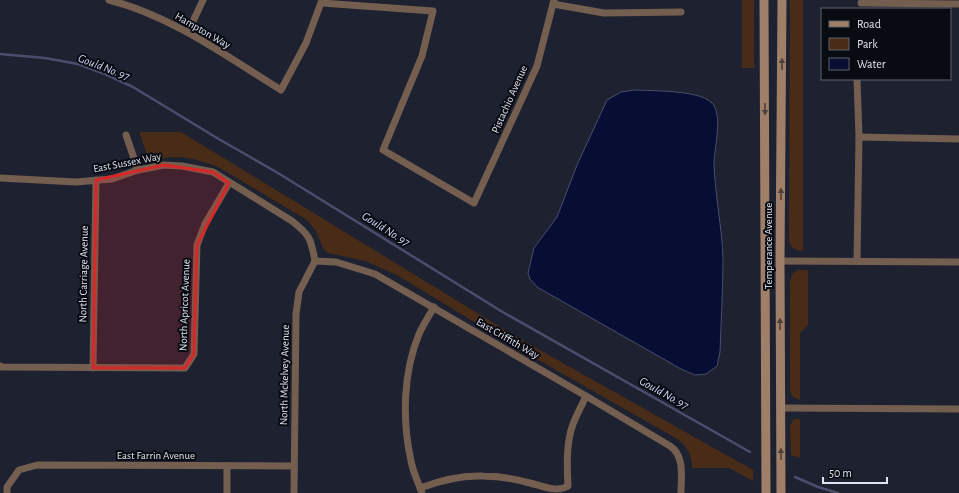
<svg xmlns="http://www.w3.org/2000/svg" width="959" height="493" viewBox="0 0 959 493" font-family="'Alegreya Sans',sans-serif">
<rect width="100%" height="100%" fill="#1d2130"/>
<g fill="#492c18">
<rect x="742" y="0" width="12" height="68"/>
<path d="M790 0H803V251C795 250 792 249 789 241Z"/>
<path d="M139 132H181L515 336 753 470V481L729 468H692C692 456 688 448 679 440L507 342 397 275 365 261 328 253 323 248 316 231 307 220 220 168C206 162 192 158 177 157 165 157 157 161 147 155Z"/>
<path d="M799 270H808V325L800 333V400L793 397 790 391V281L793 273Z"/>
<path d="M794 419H800V458L791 455 790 425Z"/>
</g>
<path fill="#080d34" stroke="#494e6c" d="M634 90C654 91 697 90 711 102 724 114 714 148 714 164 715 195 722 227 723 258 723 289 721 321 720 352L717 366 706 374 695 375 681 369 537 287 530 279 528 273 534 248 557 217 577 165 607 100 621 92Z"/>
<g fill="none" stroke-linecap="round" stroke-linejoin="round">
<g stroke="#494e6c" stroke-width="2.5">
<path d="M0 54 45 58 78 64 105 74 133 87 217 138 278 173 501 311 750 452"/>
<path d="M795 477 818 487 838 493"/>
</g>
<g stroke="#735e50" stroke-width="7">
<path d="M109 0C172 16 226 56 281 90L306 43 322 0"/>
<path d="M322 3 433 11 422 56 383 150 474 203 537 66 554 0"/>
<path d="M861 3 959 4"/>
<path d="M553 4 604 13 681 12"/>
<path d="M188 32 203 0"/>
<path d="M857 79 859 137 857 261"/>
<path d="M126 135 138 170"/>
<path d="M859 137 959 139"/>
<path d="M0 178 76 182 112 179 138 170 164 165 182 166 213 172 292 221C310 235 311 239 315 261"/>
<path d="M315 261 336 262 375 274 586 396 670 446C685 456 681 477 681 493"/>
<path d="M780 261 959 262"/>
<path d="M0 366 2 367 185 368 194 354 197 245 205 224 229 183"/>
<path d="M93 368 96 180"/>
<path d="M780 408 959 409"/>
<path d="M227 466V493"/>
<path d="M420 488C441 480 461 475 483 476 499 476 515 479 530 483 543 486 556 493 568 486 567 466 566 443 573 424 577 414 582 405 586 396"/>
<path d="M7 493V487L19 470 37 465 294 466"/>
<path d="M294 493 296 314 299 292 315 261"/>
<path d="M422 493C418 482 413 472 411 461 402 420 403 373 419 334 423 325 429 316 434 307"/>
</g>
<g stroke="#a07f69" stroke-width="9">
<path d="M764 0 766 493"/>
<path d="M781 493 780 261 782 0"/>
</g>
</g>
<defs><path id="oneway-solid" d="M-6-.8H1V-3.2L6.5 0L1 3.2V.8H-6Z"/></defs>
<g fill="#4d3f39">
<use href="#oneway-solid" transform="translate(782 64) rotate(-90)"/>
<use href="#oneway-solid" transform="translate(765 109) rotate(90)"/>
<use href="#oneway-solid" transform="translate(781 194) rotate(-90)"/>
<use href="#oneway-solid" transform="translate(780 324) rotate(-90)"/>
<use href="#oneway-solid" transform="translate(781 454) rotate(-91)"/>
</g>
<path fill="#d62828" fill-opacity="0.2" stroke="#d62828" stroke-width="3" stroke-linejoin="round" d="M164 165 213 172 229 183 197 245 194 354 185 368H93L96 180Z"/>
<g text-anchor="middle" stroke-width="4" stroke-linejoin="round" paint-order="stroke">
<g font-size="11" fill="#e0e4ee" stroke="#090b12">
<text transform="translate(203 30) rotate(30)" y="4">Hampton Way</text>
<text transform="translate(509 99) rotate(-66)" y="4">Pistachio Avenue</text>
<text transform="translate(127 162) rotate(-11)" y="4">East Sussex Way</text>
<text transform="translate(768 246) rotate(-90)" y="4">Temperance Avenue</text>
<text transform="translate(83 274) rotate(-89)" y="4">North Carriage Avenue</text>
<text transform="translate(184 305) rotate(-88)" y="4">North Apricot Avenue</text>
<text transform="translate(508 338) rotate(30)" y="4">East Criffith Way</text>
<text transform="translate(284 375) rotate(-89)" y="4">North Mckelvey Avenue</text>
<text x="156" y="459">East Farrin Avenue</text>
</g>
<g font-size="12" font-style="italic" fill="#d2dcfa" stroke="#090b12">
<text transform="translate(104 67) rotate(21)" y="4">Gould No. 97</text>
<text transform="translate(386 229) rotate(32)" y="4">Gould No. 97</text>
<text transform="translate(664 393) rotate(29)" y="4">Gould No. 97</text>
</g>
</g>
<rect x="821" y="8" width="130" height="72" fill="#090b12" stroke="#5f626a"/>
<rect x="829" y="21" width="20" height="6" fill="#a07f69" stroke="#5f626a"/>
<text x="857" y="28" font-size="12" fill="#e0e4ee">Road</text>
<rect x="829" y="38" width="20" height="12" fill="#492c18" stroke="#5f626a"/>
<text x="857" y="48" font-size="12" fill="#e0e4ee">Park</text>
<rect x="829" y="58" width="20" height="12" fill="#080d34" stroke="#5f626a"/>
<text x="857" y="68" font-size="12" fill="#e0e4ee">Water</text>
<path d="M823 477v6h64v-6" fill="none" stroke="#e0e4ee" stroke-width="2"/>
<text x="829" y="477" font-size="12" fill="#e0e4ee" stroke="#090b12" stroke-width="3" paint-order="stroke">50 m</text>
</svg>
